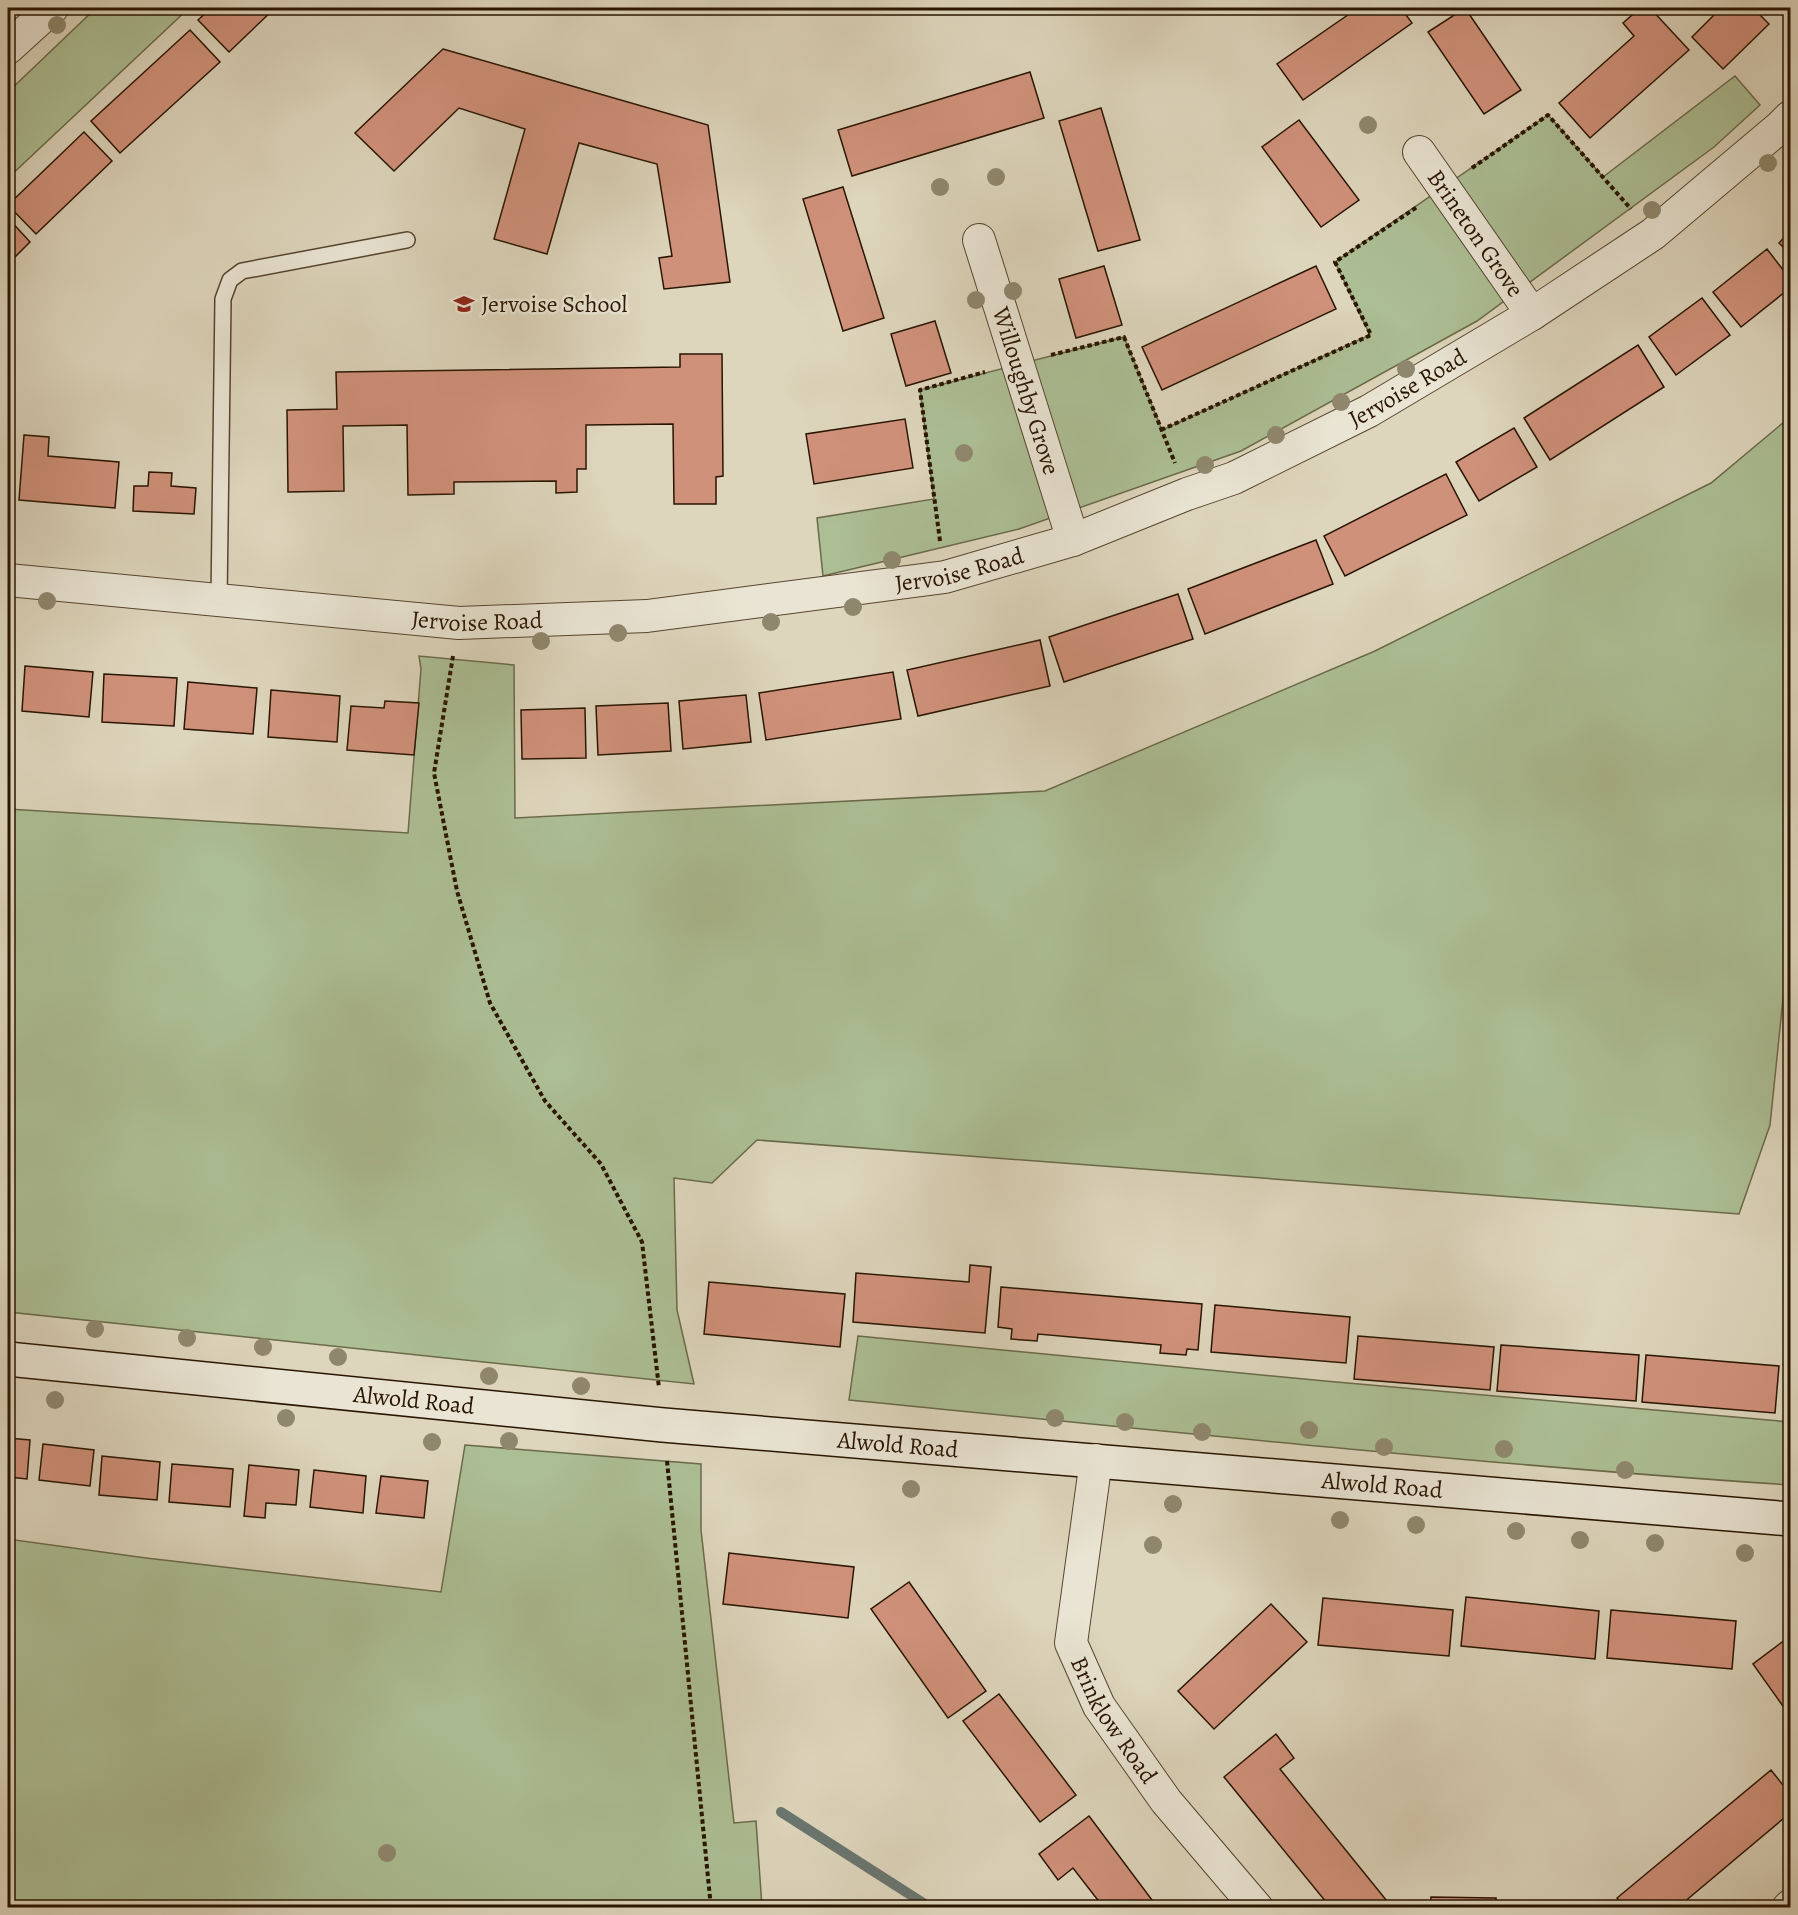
<svg xmlns="http://www.w3.org/2000/svg" width="1798" height="1915" viewBox="0 0 1798 1915" font-family="Alegreya,serif">
<rect width="100%" height="100%" fill="#ddd5bc"/>
<filter id="stains"><feTurbulence type="fractalNoise" baseFrequency=".00333" numOctaves="4"/><feColorMatrix values="0 0 0 0 .2 0 0 0 0 .09 0 0 0 0 .02 0 0 0 .5 -.17"/></filter>
<radialGradient id="worn" r=".72"><stop offset=".6" stop-color="#630" stop-opacity="0"/><stop offset="1" stop-color="#630" stop-opacity=".3"/></radialGradient>
<g fill="#acbe94" stroke="#6a6a4a" stroke-width="1.5">
<path d="M96 8H189L8 178V92Z"/>
<path d="M1735 76 1760 105 1714 147 1477 321 1241 451 1019 529 823 576 817 518 934 499 920 390 1124 337 1162 430 1370 335 1335 262 1548 115 1603 177Z"/>
<path d="M1790 417V931L1770 1125 1739 1214 757 1140 712 1183 674 1178 677 1310 694 1384 8 1312V809L408 833 421 669 419 656 514 665 515 818 1045 791 1375 651 1711 483Z"/>
<path d="M858 1336 1325 1381 1790 1422V1485C1476 1464 1163 1431 849 1400Z"/>
<path d="M465 1445 701 1464V1530L734 1823 756 1821 762 1907H8V1539L146 1558 441 1592Z"/>
</g>
<g fill="none" stroke-linecap="round" stroke-linejoin="round">
<path stroke="#6a7670" stroke-width="10" d="M781 1812 931 1908"/>
</g>
<g fill="#d0917b" stroke="#291500" stroke-width="1.5">
<path d="M211 8H275L229 52 198 20Z"/>
<path d="M1358 8H1401L1412 23 1303 100 1277 64Z"/>
<path d="M1465 8 1521 90 1484 114 1428 32Z"/>
<path d="M1640 8H1650L1689 50 1590 138 1559 103 1634 36 1623 23Z"/>
<path d="M1721 8H1753L1769 24 1723 69 1692 37Z"/>
<path d="M190 30 220 62 120 153 91 121Z"/>
<path d="M443 49 708 125 730 282 664 289 659 258 672 256 657 164 579 143 547 254 494 239 525 129 459 108 394 171 355 133Z"/>
<path d="M1030 72 1044 118 852 176 838 130Z"/>
<path d="M1101 108 1140 240 1098 251 1059 121Z"/>
<path d="M1299 120 1359 200 1321 227 1262 147Z"/>
<path d="M84 132 112 161 36 234 8 205Z"/>
<path d="M843 187 884 318 843 331 803 199Z"/>
<path d="M8 218 30 242 8 264Z"/>
<path d="M1790 231V254L1779 243Z"/>
<path d="M1767 249 1790 279V288L1741 327 1713 292Z"/>
<path d="M1104 266 1122 325 1076 338 1059 279Z"/>
<path d="M1316 266 1336 309 1162 390 1142 347Z"/>
<path d="M1702 298 1730 335 1676 375 1649 337Z"/>
<path d="M935 321 951 373 906 386 891 334Z"/>
<path d="M1638 345 1664 387 1550 460 1524 418Z"/>
<path d="M680 354H722L723 476 716 477V504H674L673 424 586 425V469H577V492L556 493V481L454 482V494L408 495 407 425 343 426 344 491 288 492 287 410 337 409 336 372 680 367Z"/>
<path d="M905 419 913 468 814 484 806 434Z"/>
<path d="M1514 428 1537 467 1479 501 1456 462Z"/>
<path d="M24 435 49 437 48 456 119 462 115 508 19 500Z"/>
<path d="M149 472 172 473 171 486 196 488 194 514 133 511 134 486H148Z"/>
<path d="M1446 474 1467 515 1345 576 1324 536Z"/>
<path d="M1316 540 1333 584 1205 634 1188 589Z"/>
<path d="M1178 594 1193 639 1064 682 1049 637Z"/>
<path d="M1040 640 1050 686 918 716 907 670Z"/>
<path d="M8 664H12L8 710Z"/>
<path d="M25 666 93 672 89 717 22 711Z"/>
<path d="M893 672 901 719 766 740 759 693Z"/>
<path d="M104 674 177 678 174 726 102 722Z"/>
<path d="M188 682 257 688 253 734 184 729Z"/>
<path d="M271 690 340 696 337 742 268 737Z"/>
<path d="M746 695 751 742 683 749 679 701Z"/>
<path d="M385 701 419 703 414 755 347 750 351 706 384 708Z"/>
<path d="M668 703 671 751 598 755 596 706Z"/>
<path d="M585 708 586 758 522 759 521 710Z"/>
<path d="M970 1265 991 1267 985 1333 853 1322 856 1273 969 1282Z"/>
<path d="M709 1282 845 1294 840 1347 704 1334Z"/>
<path d="M1001 1287 1202 1304 1198 1350 1187 1349 1186 1355 1160 1353 1161 1345 1038 1334 1037 1341 1011 1339 1012 1329 998 1327Z"/>
<path d="M1215 1305 1350 1317 1346 1363 1211 1352Z"/>
<path d="M1358 1336 1494 1347 1490 1390 1354 1379Z"/>
<path d="M1501 1345 1639 1355 1636 1401 1497 1391Z"/>
<path d="M1646 1355 1779 1366 1775 1413 1642 1402Z"/>
<path d="M1790 1359V1375L1783 1365Z"/>
<path d="M8 1438 30 1440 27 1479 8 1477Z"/>
<path d="M43 1444 94 1450 90 1486 39 1480Z"/>
<path d="M102 1456 160 1462 157 1500 99 1495Z"/>
<path d="M172 1464 233 1469 230 1507 169 1502Z"/>
<path d="M249 1465 299 1470 296 1505 266 1503 265 1518 244 1516Z"/>
<path d="M314 1470 366 1476 363 1513 310 1507Z"/>
<path d="M381 1476 428 1481 424 1518 376 1513Z"/>
<path d="M729 1553 854 1567 848 1618 723 1604Z"/>
<path d="M909 1582 986 1691 948 1718 871 1609Z"/>
<path d="M1466 1597 1599 1611 1595 1659 1461 1646Z"/>
<path d="M1323 1598 1453 1610 1449 1656 1318 1645Z"/>
<path d="M1271 1604 1307 1642 1214 1729 1178 1691Z"/>
<path d="M1611 1610 1736 1621 1732 1669 1607 1658Z"/>
<path d="M1790 1636V1716L1753 1664Z"/>
<path d="M999 1694 1076 1795 1040 1822 963 1721Z"/>
<path d="M1276 1734 1294 1758 1280 1769 1391 1906 1389 1908H1331L1224 1777Z"/>
<path d="M1771 1770 1790 1794V1813L1677 1908H1625L1617 1898Z"/>
<path d="M1089 1816 1158 1908H1104L1073 1868 1058 1880 1039 1854Z"/>
<path d="M1431 1897 1496 1898V1908H1430Z"/>
</g>
<g fill="none" stroke-linecap="round" stroke-linejoin="round">
<g stroke="#56452f" stroke-width="18">
<path id="lane" d="M219 600 223 299 230 280 242 271 407 240"/>
</g>
<g stroke="#56452f" stroke-width="34">
<g id="street">
<path d="M8 48 52 8"/>
<path id="s1" d="M1419 152 1532 314"/>
<path id="s2" d="M979 240 1073 540"/>
<path id="s3" d="M8 580 459 623 647 616 945 577 1073 540 1187 494 1234 478 1369 411 1532 314 1653 234 1780 127 1790 117"/>
<path id="s4" d="M1096 1460 1071 1643 1099 1706 1166 1801 1257 1908"/>
<path d="M1788 1908 1790 1906"/>
</g>
</g>
<g stroke="#291500" stroke-width="36">
<g id="secondary">
<path id="s5" d="M8 1359 663 1425 1790 1519"/>
</g>
</g>
<g stroke="#291500" stroke-width="4" stroke-dasharray="4.5 3" stroke-linecap="butt">
<path d="M1472 168 1548 115 1631 209"/>
<path d="M1051 355 1124 337 1175 463"/>
<path d="M1161 430 1371 335 1335 262 1417 207"/>
<path d="M940 541 920 390 985 372"/>
<path d="M453 656 434 773 457 891 490 1003 545 1101 601 1164 642 1242 659 1388"/>
<path d="M667 1461 711 1908"/>
</g>
<use href="#lane" stroke="#e9e4d3" stroke-width="15"/>
<use href="#street" stroke="#e9e4d3" stroke-width="32"/>
<use href="#secondary" stroke="#e9e4d3" stroke-width="33"/>
</g>
<g fill="#8f876d">
<circle cx="57" cy="25" r="9"/>
<circle cx="1368" cy="125" r="9"/>
<circle cx="1768" cy="163" r="9"/>
<circle cx="996" cy="177" r="9"/>
<circle cx="940" cy="187" r="9"/>
<circle cx="1652" cy="210" r="9"/>
<circle cx="1013" cy="291" r="9"/>
<circle cx="976" cy="300" r="9"/>
<circle cx="1406" cy="369" r="9"/>
<circle cx="1341" cy="402" r="9"/>
<circle cx="1276" cy="435" r="9"/>
<circle cx="964" cy="453" r="9"/>
<circle cx="1205" cy="465" r="9"/>
<circle cx="892" cy="560" r="9"/>
<circle cx="47" cy="601" r="9"/>
<circle cx="853" cy="607" r="9"/>
<circle cx="771" cy="622" r="9"/>
<circle cx="618" cy="633" r="9"/>
<circle cx="541" cy="641" r="9"/>
<circle cx="95" cy="1329" r="9"/>
<circle cx="187" cy="1338" r="9"/>
<circle cx="263" cy="1347" r="9"/>
<circle cx="338" cy="1357" r="9"/>
<circle cx="489" cy="1376" r="9"/>
<circle cx="581" cy="1386" r="9"/>
<circle cx="55" cy="1400" r="9"/>
<circle cx="286" cy="1418" r="9"/>
<circle cx="1055" cy="1418" r="9"/>
<circle cx="1125" cy="1422" r="9"/>
<circle cx="1309" cy="1430" r="9"/>
<circle cx="1202" cy="1432" r="9"/>
<circle cx="509" cy="1441" r="9"/>
<circle cx="432" cy="1442" r="9"/>
<circle cx="1384" cy="1447" r="9"/>
<circle cx="1504" cy="1449" r="9"/>
<circle cx="1625" cy="1470" r="9"/>
<circle cx="911" cy="1489" r="9"/>
<circle cx="1173" cy="1504" r="9"/>
<circle cx="1340" cy="1520" r="9"/>
<circle cx="1416" cy="1525" r="9"/>
<circle cx="1516" cy="1531" r="9"/>
<circle cx="1580" cy="1540" r="9"/>
<circle cx="1655" cy="1543" r="9"/>
<circle cx="1153" cy="1545" r="9"/>
<circle cx="1745" cy="1553" r="9"/>
<circle cx="387" cy="1853" r="9"/>
</g>
<defs>
<g id="school-bare" transform="scale(1.62)"><path d="M0-5L7-2L0 1L-7-2ZM-4 1L0 2.5L4 1V4Q0 6-4 4Z" fill="#8f2418" stroke="#e9e4d3" stroke-width="2.5" paint-order="stroke"/></g>
</defs>
<g fill-rule="evenodd">
<use href="#school-bare" x="464" y="304"/>
</g>
<g text-anchor="middle" stroke-width="5" stroke-linejoin="round" paint-order="stroke">
<g font-size="24" fill="#291500" stroke="#e9e4d3">
<text dy="8" stroke="none"><textPath href="#s1" startOffset="99">Brineton Grove</textPath></text>
<text dy="8" stroke="none"><textPath href="#s3" startOffset="1443">Jervoise Road</textPath></text>
<text dy="8" stroke="none"><textPath href="#s2" startOffset="158">Willoughby Grove</textPath></text>
<text dy="8" stroke="none"><textPath href="#s3" startOffset="957">Jervoise Road</textPath></text>
<text dy="8" stroke="none"><textPath href="#s3" startOffset="471">Jervoise Road</textPath></text>
<text dy="8" stroke="none"><textPath href="#s5" startOffset="408">Alwold Road</textPath></text>
<text dy="8" stroke="none"><textPath href="#s5" startOffset="894">Alwold Road</textPath></text>
<text dy="8" stroke="none"><textPath href="#s5" startOffset="1380">Alwold Road</textPath></text>
<text dy="8" stroke="none"><textPath href="#s4" startOffset="273">Brinklow Road</textPath></text>
</g>
<g font-size="24" fill="#291500" stroke="#e9e4d3" text-anchor="start">
<text x="481" y="312">Jervoise School</text>
</g>
</g>
<rect width="1798" height="1915" fill="none" stroke="#ddd5bc" stroke-width="30"/>
<rect x="9" y="9" width="1780" height="1897" fill="none" stroke="#291500" stroke-width="3"/>
<rect x="15" y="15" width="1768" height="1885" fill="none" stroke="#291500" stroke-width="1.5"/>
<rect width="100%" height="100%" filter="url(#stains)"/>
<rect width="100%" height="100%" fill="url(#worn)"/>
</svg>
